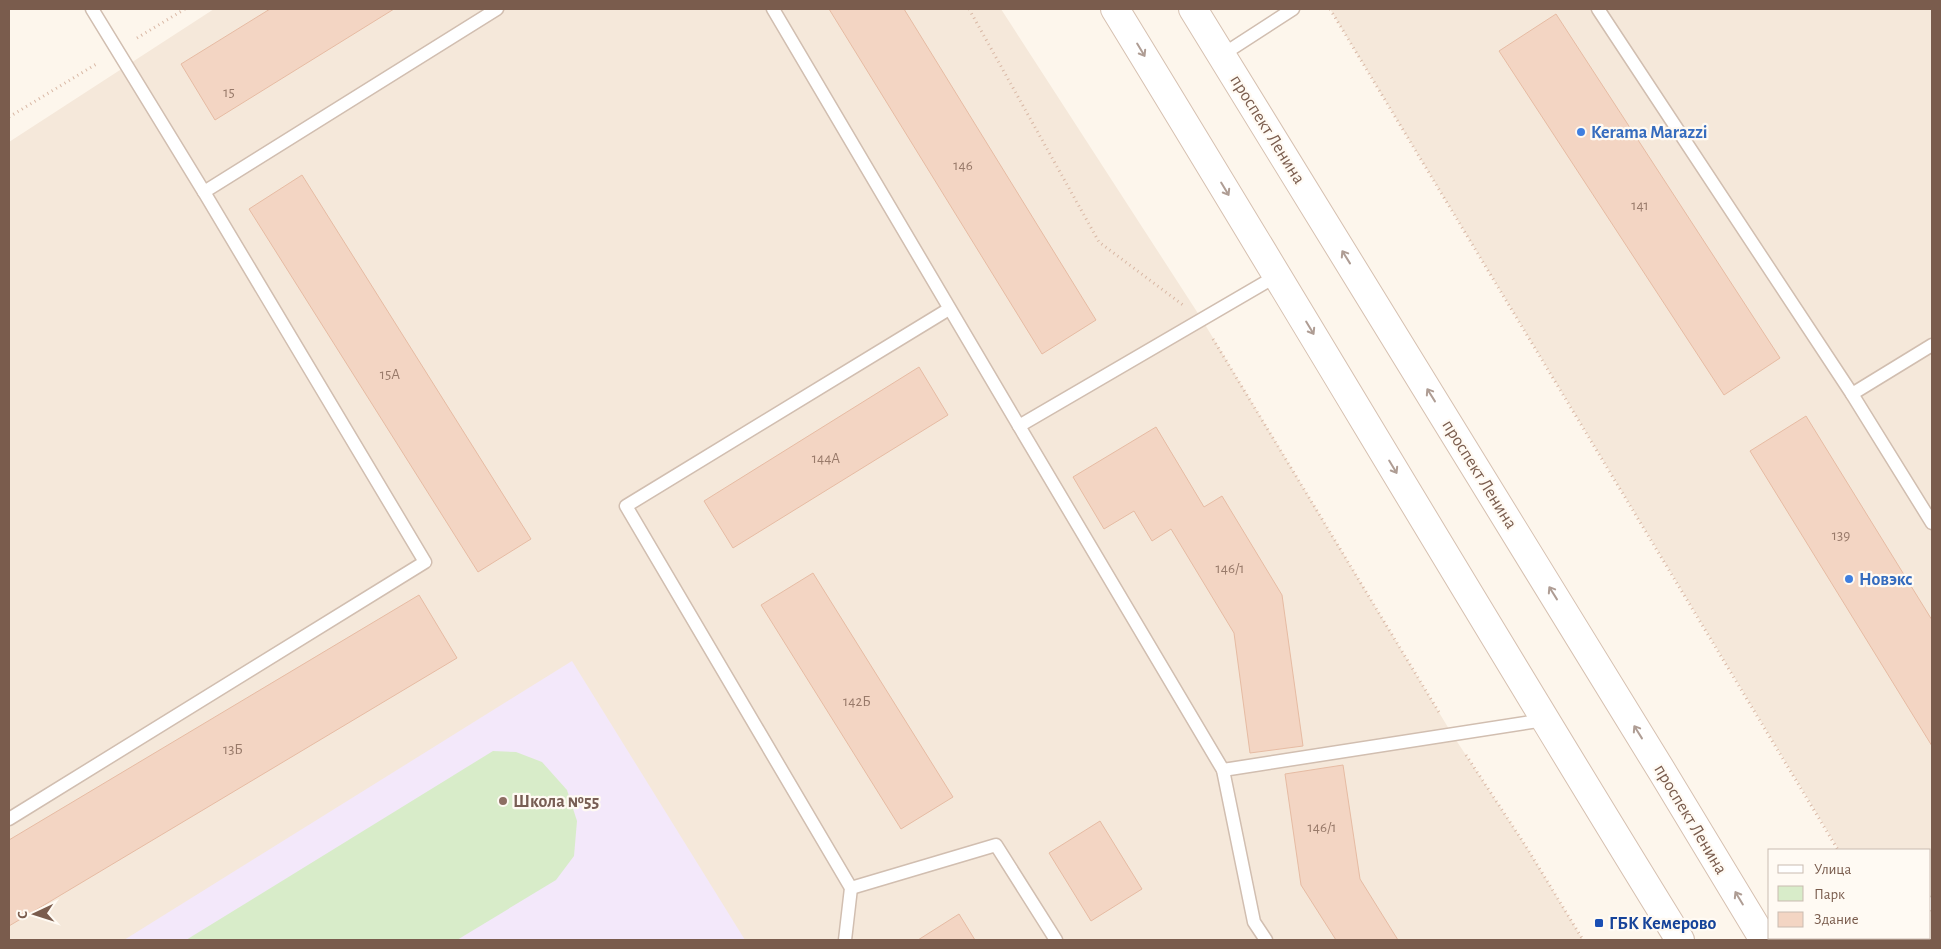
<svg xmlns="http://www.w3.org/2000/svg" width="1941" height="949" viewBox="0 0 1941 949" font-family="'Alegreya Sans',sans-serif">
<rect width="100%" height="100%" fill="#fdf6ec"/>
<g fill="#f5e8da">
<path d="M214 9H1001L1201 318 1452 734 1527 848 1583 940H9V142Z"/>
<path d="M1330 9H1932V940H1894L1892 938H1930V850H1839Z"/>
</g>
<path fill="#f3e8fa" d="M572 661 745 940H124Z"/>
<path fill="#d8ecc9" d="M493 751 516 752 542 762 567 790 577 821 574 856 556 880 457 940H186Z"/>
<g fill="#f3d5c3" stroke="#e6bba3">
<path d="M270 9H394L215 120 181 64Z"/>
<path d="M829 9H904L1096 320 1042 354Z"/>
<path d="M1556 14 1780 358 1724 395 1499 51Z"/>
<path d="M302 175 531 539 478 572 249 209Z"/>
<path d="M919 367 948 415 733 548 704 501Z"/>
<path d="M1806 416 1932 620V746L1750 451Z"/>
<path d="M1156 427 1204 507 1222 496 1282 595 1303 746 1250 753 1234 633 1171 529 1152 541 1134 511 1104 529 1073 477Z"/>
<path d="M813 573 953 797 901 829 761 605Z"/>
<path d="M419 595 457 658 9 926V840Z"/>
<path d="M1343 765 1360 879 1398 940H1336L1301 885 1285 774Z"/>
<path d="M1100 821 1142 889 1091 921 1049 853Z"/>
<path d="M959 914 975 940H918Z"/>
</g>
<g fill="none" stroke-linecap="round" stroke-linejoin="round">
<g stroke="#d1beb0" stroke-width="15">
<g id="service">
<path d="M92 9 204 192 497 9"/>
<path d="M773 9 1019 426 1278 275"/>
<path d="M1598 9 1852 394 1932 523"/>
<path d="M1222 55 1293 9"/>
<path d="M1852 394 1932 345"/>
<path d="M1019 426 1223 770 1254 922 1266 940"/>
<path d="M1223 770 1544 720"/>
<path d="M9 819 425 562 204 192"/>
<path d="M851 888 996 845 1056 940"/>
<path d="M1930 904 1932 903"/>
<path d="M845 940 851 888 626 506 949 309"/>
<path d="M1870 940 1874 938"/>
</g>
</g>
<g stroke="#d6c0b0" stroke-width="30">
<g id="secondary">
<path d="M1115 9C1305 319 1489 631 1680 940"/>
<path d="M1193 9 1663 773 1764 940"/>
</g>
</g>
<g stroke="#d9b8a5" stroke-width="3" stroke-dasharray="1 4" stroke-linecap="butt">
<path d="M969 9 1099 242 1183 305"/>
<path d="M1330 9 1838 850"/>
<path d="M137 38 185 9"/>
<path d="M9 117 98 63"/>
<path d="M1213 339 1440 714"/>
<path d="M1466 755 1527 848 1583 940"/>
</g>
<use href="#service" stroke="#fff" stroke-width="12"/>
<use href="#secondary" stroke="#fff" stroke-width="28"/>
</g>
<defs><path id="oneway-shaft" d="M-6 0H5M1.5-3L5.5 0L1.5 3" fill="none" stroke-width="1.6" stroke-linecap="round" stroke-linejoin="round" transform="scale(1.25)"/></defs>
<g stroke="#af9d94">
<use href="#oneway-shaft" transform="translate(1141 50) rotate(59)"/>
<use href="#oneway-shaft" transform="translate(1225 189) rotate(59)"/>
<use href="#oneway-shaft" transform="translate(1346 257) rotate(-122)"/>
<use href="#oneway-shaft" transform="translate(1310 328) rotate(59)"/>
<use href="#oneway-shaft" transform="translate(1431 395) rotate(-122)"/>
<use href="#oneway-shaft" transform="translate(1393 467) rotate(59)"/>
<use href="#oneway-shaft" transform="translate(1553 593) rotate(-122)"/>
<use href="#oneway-shaft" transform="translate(1638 732) rotate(-122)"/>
<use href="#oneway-shaft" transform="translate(1739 898) rotate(-121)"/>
</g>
<g fill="#3f7fe0" stroke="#fffaf3" stroke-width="2">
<circle cx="1581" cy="132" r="5"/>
<circle cx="1849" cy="579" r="5"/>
</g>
<circle fill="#8d6e63" stroke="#fffaf3" stroke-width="2" cx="503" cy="801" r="5"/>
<rect fill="#1a4fb4" stroke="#fffaf3" stroke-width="2" x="1594" y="918" width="10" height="10" rx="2.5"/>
<g text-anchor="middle" stroke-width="4.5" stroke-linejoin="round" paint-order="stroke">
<g font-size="15" fill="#987a6a">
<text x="229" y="97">15</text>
<text x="963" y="170">146</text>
<text x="1640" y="210">141</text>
<text x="390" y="379">15А</text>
<text x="826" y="463">144А</text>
<text x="1841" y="540">139</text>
<text x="1230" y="573">146/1</text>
<text x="857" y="706">142Б</text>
<text x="233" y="754">13Б</text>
<text x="1322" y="832">146/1</text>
</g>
<g font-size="18" fill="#7a5c4d" stroke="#fffaf3">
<text transform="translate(1268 129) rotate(58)" y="6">проспект Ленина</text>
<text transform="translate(1480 474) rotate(58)" y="6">проспект Ленина</text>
<text transform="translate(1691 819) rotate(59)" y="6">проспект Ленина</text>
</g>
<g font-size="18" font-weight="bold" fill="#366cbe" stroke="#fffaf3" text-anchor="start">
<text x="1591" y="138">Kerama Marazzi</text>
<text x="1859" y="585">Новэкс</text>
</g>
<g font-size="18" font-weight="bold" fill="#785e54" stroke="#fffaf3" text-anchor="start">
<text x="513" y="807">Школа №55</text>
</g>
<g font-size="18" font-weight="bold" fill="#164399" stroke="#fffaf3" text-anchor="start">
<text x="1609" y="929">ГБК Кемерово</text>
</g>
</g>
<rect width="1941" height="949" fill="none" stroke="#7a5c4d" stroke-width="20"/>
<rect x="1768" y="849" width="162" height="90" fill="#fffaf3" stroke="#cabbb1"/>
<rect x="1778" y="865" width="25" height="8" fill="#ffffff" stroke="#cabbb1"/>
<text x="1814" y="874" font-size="15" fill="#7a5c4d">Улица</text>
<rect x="1778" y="886" width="25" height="15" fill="#d8ecc9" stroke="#cabbb1"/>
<text x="1814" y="899" font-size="15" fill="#7a5c4d">Парк</text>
<rect x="1778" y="912" width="25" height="15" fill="#f3d5c3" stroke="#cabbb1"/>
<text x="1814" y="924" font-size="15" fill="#7a5c4d">Здание</text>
<g transform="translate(35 914) rotate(266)" stroke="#fffaf3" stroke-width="4" paint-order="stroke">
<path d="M0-4L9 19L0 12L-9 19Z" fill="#7a5c4d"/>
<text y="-8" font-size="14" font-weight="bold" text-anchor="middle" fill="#7a5c4d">С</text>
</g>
</svg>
